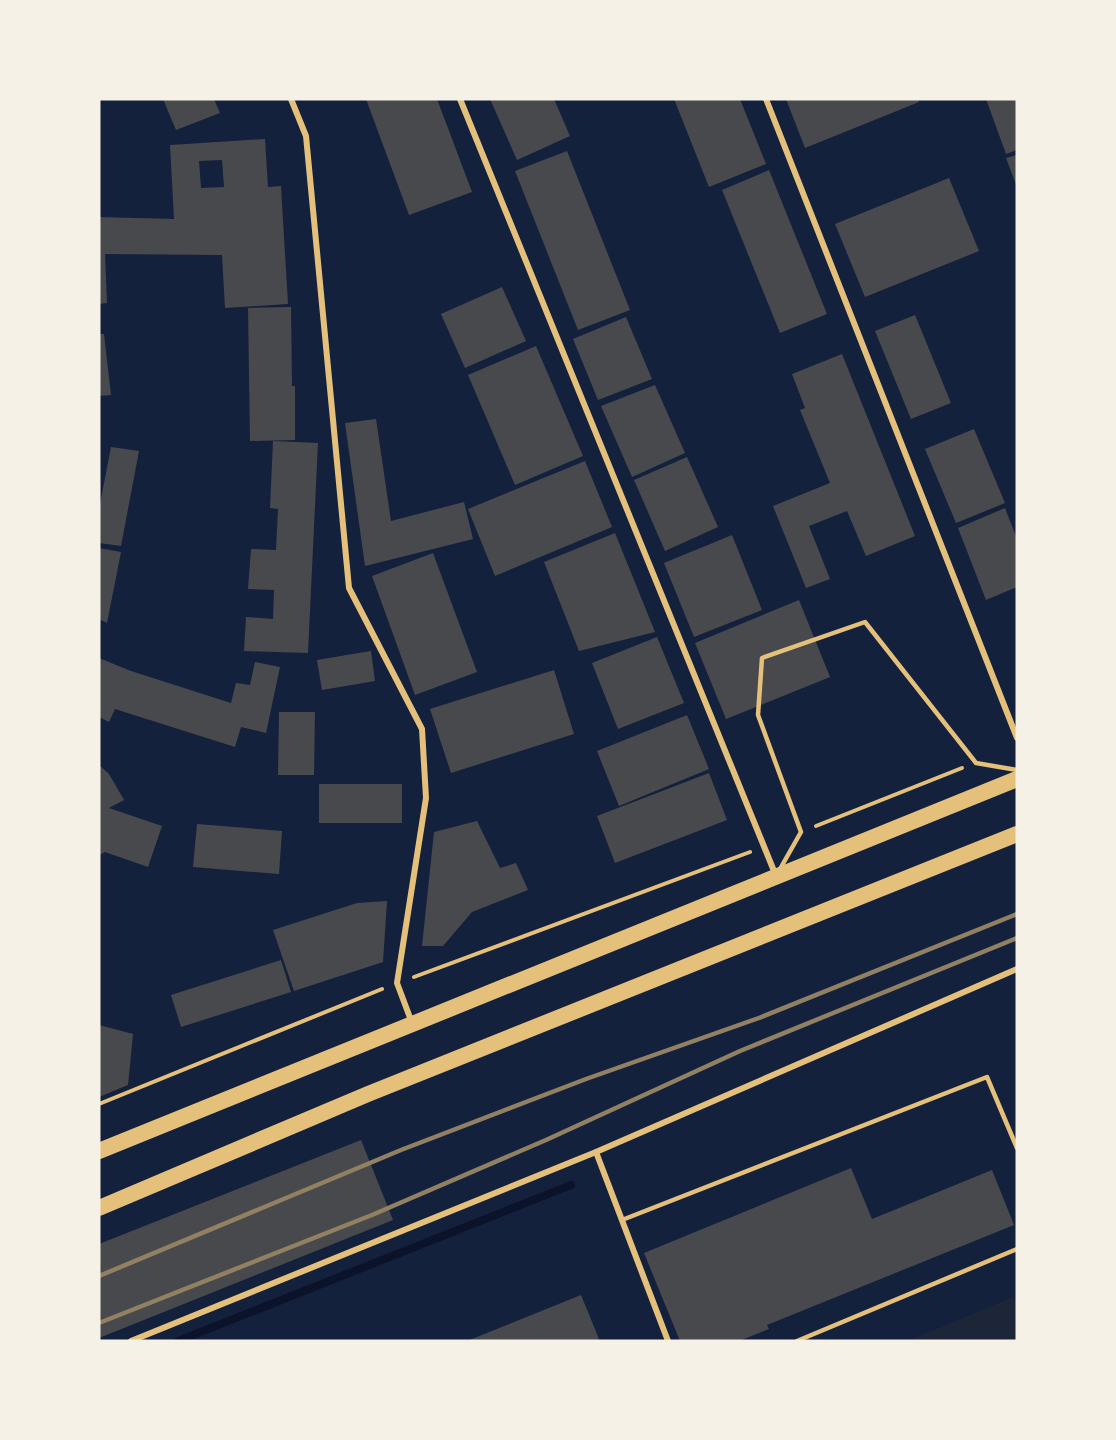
<svg xmlns="http://www.w3.org/2000/svg" width="1116" height="1440" viewBox="0 0 1116 1440" font-family="'Sofia Sans Condensed',sans-serif">
<rect width="100%" height="100%" fill="#14213d"/>
<path fill="#1d2539" d="M1013 1297 1017 1308V1341H908Z"/>
<g fill="none" stroke-linecap="round" stroke-linejoin="round">
<path stroke="#0b132b" stroke-width="8" d="M178 1341 571 1185"/>
</g>
<g fill="#48494c" fill-rule="evenodd">
<path d="M163 99H214L220 113 176 130Z"/>
<path d="M366 99H437L472 192 409 215Z"/>
<path d="M490 99H554L570 136 517 160Z"/>
<path d="M674 99H740L766 164 709 187Z"/>
<path d="M786 99H918L919 102 805 148Z"/>
<path d="M986 99H1017V150L1006 154Z"/>
<path d="M265 139 268 187 281 186 288 304 225 308 222 255 105 254 107 303 99 304V217L174 219 170 145ZM222 160 224 187 201 188 199 161Z"/>
<path d="M567 151 630 310 578 330 515 171Z"/>
<path d="M1017 155V187L1006 158Z"/>
<path d="M769 170 827 314 780 333 722 190Z"/>
<path d="M949 178 979 251 865 297 835 224Z"/>
<path d="M502 287 526 341 465 368 441 314Z"/>
<path d="M291 307 292 386H295V440L250 441 248 308Z"/>
<path d="M915 315 951 403 911 419 875 331Z"/>
<path d="M626 317 652 379 598 400 573 339Z"/>
<path d="M99 334H104L111 395 99 396Z"/>
<path d="M536 346 583 456 515 485 468 375Z"/>
<path d="M842 354 915 536 866 556 847 511 809 526 830 579 806 588 773 506 830 483 800 410 805 408 792 374Z"/>
<path d="M655 385 685 453 632 477 601 406Z"/>
<path d="M376 419 391 521 464 502 473 539 365 566 345 423Z"/>
<path d="M974 429 1005 503 956 523 925 449Z"/>
<path d="M273 441 318 443 308 653 244 651 246 617 273 619 274 590 248 589 251 549 276 550 278 509 270 508Z"/>
<path d="M111 447 139 451 121 546 99 543V509Z"/>
<path d="M687 457 718 527 665 551 634 480Z"/>
<path d="M585 461 612 527 495 576 468 509Z"/>
<path d="M1005 508 1017 539V587L986 600 958 528Z"/>
<path d="M615 533 655 632 579 651 544 562Z"/>
<path d="M732 535 762 610 694 637 664 563Z"/>
<path d="M99 548 121 552 107 623 99 619Z"/>
<path d="M433 553 477 672 415 695 372 576Z"/>
<path d="M799 600 830 677 726 719 695 643Z"/>
<path d="M657 637 684 703 618 729 592 663Z"/>
<path d="M371 651 375 681 322 690 317 660Z"/>
<path d="M99 658 131 671 231 703 236 683 250 685 255 662 280 667 266 733 241 727 235 747 115 709 109 722 99 717Z"/>
<path d="M554 670 574 734 451 773 430 709Z"/>
<path d="M279 712H315L314 775H278Z"/>
<path d="M687 715 709 769 619 806 597 751Z"/>
<path d="M99 765 109 774 124 800 109 808 162 826 148 867 105 852 99 855Z"/>
<path d="M709 773 727 820 615 863 597 816Z"/>
<rect x="319" y="784" width="83" height="39"/>
<path d="M477 821 500 868 516 863 528 890 472 912 443 946H422L434 832Z"/>
<path d="M197 824 282 831 279 874 193 867Z"/>
<path d="M387 901 383 962 294 991 273 930 357 903Z"/>
<path d="M281 960 291 992 181 1027 171 995Z"/>
<path d="M99 1025 133 1034 128 1085 99 1097Z"/>
<path d="M361 1140 393 1220 99 1338V1244Z"/>
<path d="M851 1168 872 1219 992 1170 1014 1225 767 1325 769 1329 739 1341H680L644 1253Z"/>
<path d="M581 1295 599 1339 593 1341H467Z"/>
</g>
<g fill="none" stroke-linecap="round" stroke-linejoin="round">
<g stroke="#e5c07b" stroke-width="4">
<path d="M816 826 962 768"/>
<path d="M414 977 750 852"/>
<path d="M99 1104 382 989"/>
</g>
<g stroke="#e5c07b" stroke-width="4.5">
<path d="M780 869 801 832 758 715 762 658 865 622 976 763 1017 770"/>
<path d="M622 1220 987 1077 1017 1148"/>
<path d="M797 1341 1017 1249"/>
</g>
<g stroke="#e5c07b" stroke-width="6">
<path d="M291 99 306 136 349 588 422 729 426 798 397 983 412 1023"/>
<path d="M460 99 776 876"/>
<path d="M766 99 1017 738"/>
<path d="M596 1152 668 1341"/>
<path d="M131 1341 596 1152 1017 969"/>
</g>
<g stroke="#e5c07b" stroke-width="16">
<path d="M99 1151 1017 779"/>
<path d="M99 1208 368 1094 1017 834"/>
</g>
<g stroke="#918062" stroke-width="4.5">
<path d="M99 1276 401 1150 586 1079 759 1018 1017 914"/>
<path d="M99 1323 372 1215 546 1140 740 1051 1017 938"/>
</g>
</g>
<rect width="1116" height="1440" fill="none" stroke="#f6f1e7" stroke-width="201"/>
</svg>
